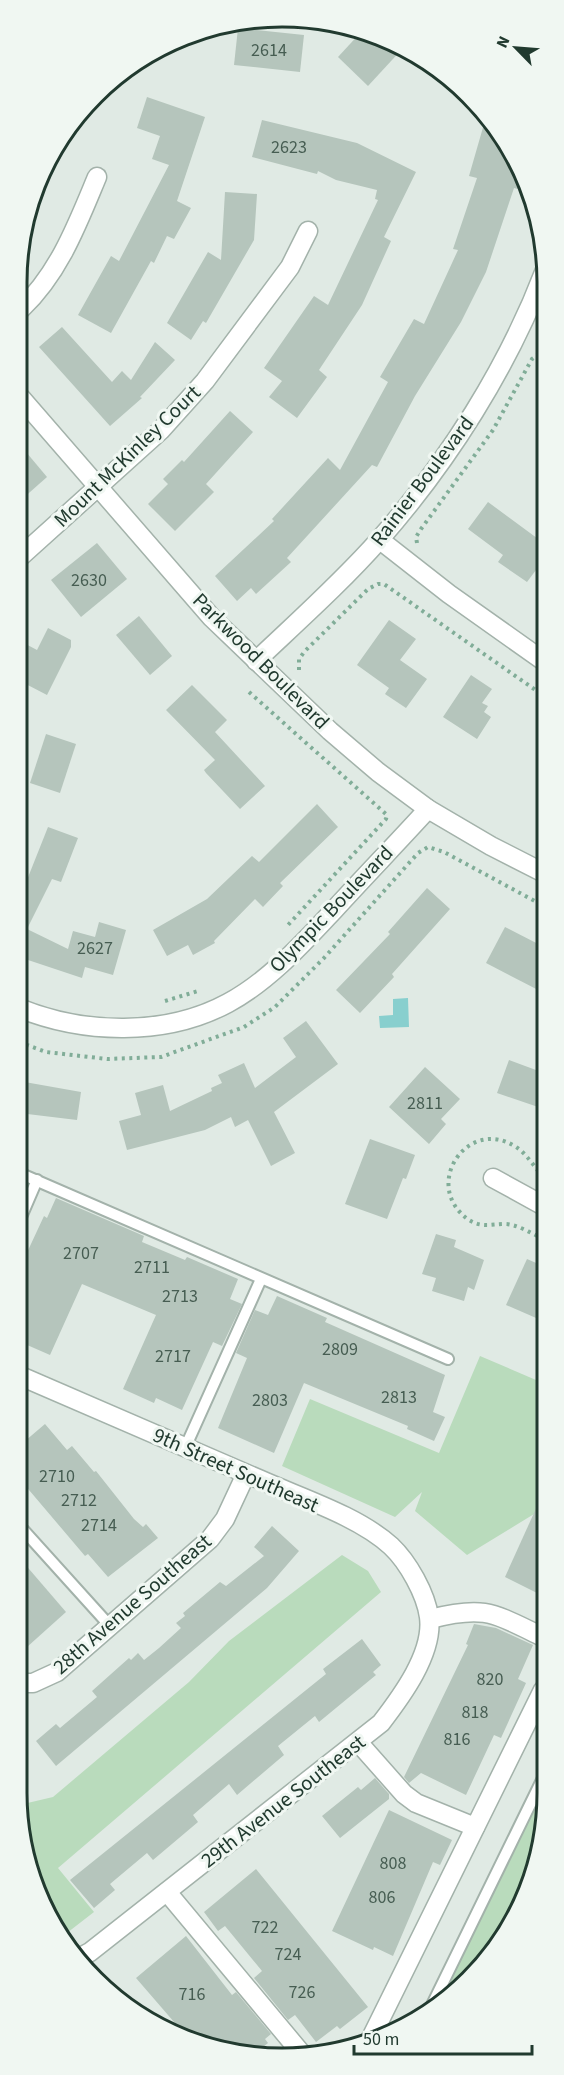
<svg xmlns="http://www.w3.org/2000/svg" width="564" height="2075" viewBox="0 0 564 2075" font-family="'Source Sans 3',sans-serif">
<rect width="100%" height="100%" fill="#e0eae4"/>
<g fill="#b9dbbc">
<path d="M480 1356 543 1383V1513L539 1511 467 1555 415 1511 422 1492 395 1517 282 1466 310 1399 439 1453Z"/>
<path d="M342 1555 368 1571 381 1592 58 1868 94 1912 63 1936 37 1894 19 1805 53 1797 189 1682 229 1641Z"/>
<path d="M543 1792 542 1844 503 1940 443 2004 437 2007Z"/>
</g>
<path fill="#88cfce" d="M408 998 409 1027 380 1028 379 1016 393 1015V999Z"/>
<g fill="#b5c5bc">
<path d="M238 28 304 35 300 72 234 65Z"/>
<path d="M362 31 404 47 368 86 338 57Z"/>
<path d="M147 97 205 117 177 201 191 208 174 239 167 236 154 263 151 261 111 333 78 315 111 256 119 261 169 165 152 159 160 136 137 128Z"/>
<path d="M486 117 520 165 523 173 518 189 514 188 486 272 461 322 415 396 377 467 372 465 287 558 291 562 256 594 251 588 237 601 215 576 274 521 272 519 328 458 340 470 388 382 380 377 414 319 424 324 458 250 453 249 477 178 469 176Z"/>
<path d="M262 120 357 143 416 172 384 237 391 241 362 305 319 370 327 377 297 418 269 397 282 381 264 368 314 296 328 305 378 200 375 199 377 190 336 180 318 171 317 174 252 157Z"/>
<path d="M225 192 257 194 254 240 206 323 203 321 191 340 167 323 208 252 221 260Z"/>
<path d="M62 327 112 382 122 371 131 380 155 342 175 360 140 397 142 398 110 426 39 347Z"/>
<path d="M230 411 253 432 206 484 214 492 175 531 148 504 168 484 163 479 182 460 184 462Z"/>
<path d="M21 446 47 477 21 500Z"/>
<path d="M488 502 545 544V558L527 582 498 562 503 555 468 529Z"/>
<path d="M97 543 127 579 81 617 51 580Z"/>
<path d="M139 616 172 656 150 675 116 635Z"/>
<path d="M389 620 416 639 400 660 427 679 406 708 385 694 389 688 357 665Z"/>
<path d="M48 628 71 640V647L47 695 20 681V641L37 650Z"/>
<path d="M471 675 492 689 482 703 488 706 484 712 491 717 477 739 443 717Z"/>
<path d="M192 685 227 720 215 732 265 786 240 809 206 773 204 770 215 760 166 710Z"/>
<path d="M46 734 76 744 60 793 30 783Z"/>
<path d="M317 804 338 827 280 883 283 886 263 907 255 899 214 941 215 943 193 955 188 945 167 956 153 930 207 899 252 856 259 862Z"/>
<path d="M48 827 78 838 61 882 52 879 27 929 68 949 73 931 95 937 99 922 126 930 113 975 85 967 82 978 19 957V900Z"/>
<path d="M427 888 450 909 392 974 394 977 360 1013 336 990 390 934 388 932Z"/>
<path d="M505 927 544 947V993L486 963Z"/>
<path d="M306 1021 338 1064 274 1112 295 1153 271 1166 248 1120 235 1127 231 1117 205 1130 127 1150 119 1121 141 1115 135 1093 163 1085 170 1111 212 1091 211 1088 222 1083 218 1075 244 1063 255 1088 296 1057 283 1038Z"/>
<path d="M509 1060 544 1073V1109L497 1093Z"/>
<path d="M425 1067 460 1099 441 1119 446 1124 429 1144 389 1107Z"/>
<path d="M19 1081 81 1092 77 1120 19 1113Z"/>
<path d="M370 1139 415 1155 406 1179 403 1178 387 1219 345 1204Z"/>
<path d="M56 1198 144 1236 142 1242 185 1260 187 1257 238 1279 230 1299 242 1304 222 1346 213 1342 182 1410 156 1398 154 1403 123 1389 156 1315 82 1284 50 1355 18 1341V1278L26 1260 24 1259 44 1216 47 1218Z"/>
<path d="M436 1234 456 1240 454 1247 484 1260 474 1290 468 1287 464 1301 432 1291 436 1278 422 1274Z"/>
<path d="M527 1259 543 1266V1321L506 1305Z"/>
<path d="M277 1296 327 1318 325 1322 445 1375 433 1412 445 1417 434 1441 407 1429 408 1426 304 1383 274 1453 218 1428 247 1358 236 1353 255 1310 268 1315Z"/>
<path d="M45 1424 67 1450 72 1446 94 1472 96 1471 134 1519 143 1527 146 1524 158 1538 108 1577 88 1554 85 1556 18 1477V1447Z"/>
<path d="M543 1493V1596L505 1577Z"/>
<path d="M272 1526 299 1551 267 1588 56 1766 36 1741 56 1724 60 1728 97 1697 92 1691 129 1658 131 1660 138 1653 144 1660 159 1648 181 1628 176 1623 185 1616 183 1613 220 1582 226 1586 264 1556 254 1547Z"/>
<path d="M17 1555 66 1612 17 1656Z"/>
<path d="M474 1624 496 1628 533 1645 518 1679 526 1683 501 1738 494 1735 466 1795 421 1773 409 1783 404 1777 468 1645 466 1644Z"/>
<path d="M362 1639 381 1665 373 1672 376 1675 319 1722 315 1716 278 1746 284 1755 237 1795 229 1784 193 1815 198 1822 153 1860 147 1853 110 1884 115 1890 94 1908 70 1880 326 1674 323 1669Z"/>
<path d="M375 1778 389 1794V1799L340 1838 322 1816 358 1787 361 1790Z"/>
<path d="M389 1810 452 1840 440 1865 433 1862 393 1956 374 1947 373 1950 332 1931Z"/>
<path d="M256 1869 368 2007 340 2029 337 2026 316 2042 295 2015 288 2020 254 1978 262 1971 225 1926 218 1931 204 1912Z"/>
<path d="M186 1936 232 1995 236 1992 271 2034 265 2039 268 2043 253 2055 187 2037 136 1978Z"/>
</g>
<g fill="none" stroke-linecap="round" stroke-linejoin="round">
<g stroke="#a3b2aa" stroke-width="14">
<g id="service">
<path d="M19 1173 448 1359"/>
<path d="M18 1224 37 1180"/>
<path d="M185 1448 261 1279"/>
<path d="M17 1523 110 1626"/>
<path d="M429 2011 543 1778"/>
</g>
</g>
<g stroke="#a3b2aa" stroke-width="21">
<g id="minor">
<path d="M21 309C59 273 77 225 97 177"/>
<path d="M21 398 212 618 330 731 378 772 428 809 491 846 544 873"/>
<path d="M380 540 449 594 545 662"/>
<path d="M20 557 161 430 205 381 290 267 308 231"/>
<path d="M256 661C297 622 341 583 379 540 448 462 508 367 545 270"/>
<path d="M19 1008C83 1034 165 1037 228 1003 269 981 303 943 334 910 365 876 397 843 428 809"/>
<path d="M493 1178 544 1206"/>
<path d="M18 1375C99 1410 180 1445 261 1480 301 1498 358 1516 391 1546 408 1562 426 1594 429 1617 434 1653 401 1697 381 1723L90 1952 77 1959"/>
<path d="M430 1619C485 1605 493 1613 543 1637"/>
<path d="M17 1683H33L57 1672 210 1539 225 1519 246 1474"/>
<path d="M358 1742 404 1794 416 1803 475 1827"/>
<path d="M167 1892 302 2054"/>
<path d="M370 2040 543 1690"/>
</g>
</g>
<g stroke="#81ad98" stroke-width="4" stroke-dasharray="3 4.5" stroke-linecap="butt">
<path d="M417 543 416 537 421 529 493 430 532 359 539 354H545"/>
<path d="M299 670V659L305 651 368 589 378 584H384L544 696"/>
<path d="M249 692 387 815 386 819 288 925"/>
<path d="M165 1001 198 991"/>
<path d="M19 1042 46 1052 107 1059 161 1057 244 1027 275 1007 324 958 418 853 428 847 444 852 544 906"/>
<path d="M544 1239C532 1234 517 1224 505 1224 491 1224 482 1228 469 1220 420 1186 468 1115 516 1147 527 1154 535 1168 544 1178"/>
</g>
<use href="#service" stroke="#fff" stroke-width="10"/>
<use href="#minor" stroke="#fff" stroke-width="18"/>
</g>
<g text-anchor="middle" stroke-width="6" stroke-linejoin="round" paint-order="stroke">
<g font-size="18" fill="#465d52">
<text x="269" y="56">2614</text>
<text x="289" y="153">2623</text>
<text x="89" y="586">2630</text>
<text x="95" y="954">2627</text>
<text x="425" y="1109">2811</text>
<text x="81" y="1259">2707</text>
<text x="152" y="1273">2711</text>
<text x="180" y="1302">2713</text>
<text x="340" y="1355">2809</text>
<text x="173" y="1362">2717</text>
<text x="399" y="1403">2813</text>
<text x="270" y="1406">2803</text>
<text x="57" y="1482">2710</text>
<text x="79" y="1506">2712</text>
<text x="99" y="1531">2714</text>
<text x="490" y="1685">820</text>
<text x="475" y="1718">818</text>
<text x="457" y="1745">816</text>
<text x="393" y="1869">808</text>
<text x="382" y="1903">806</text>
<text x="265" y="1933">722</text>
<text x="288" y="1960">724</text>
<text x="302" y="1998">726</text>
<text x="192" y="2000">716</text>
</g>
<g font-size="21" fill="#213a2f" stroke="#f0f7f2">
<text transform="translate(127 456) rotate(-44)" y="7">Mount McKinley Court</text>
<text transform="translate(422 481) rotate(-53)" y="7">Rainier Boulevard</text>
<text transform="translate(261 661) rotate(45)" y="7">Parkwood Boulevard</text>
<text transform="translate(331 909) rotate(-46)" y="7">Olympic Boulevard</text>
<text transform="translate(236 1470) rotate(24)" y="7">9th Street Southeast</text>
<text transform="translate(132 1604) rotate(-41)" y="7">28th Avenue Southeast</text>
<text transform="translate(283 1801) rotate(-38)" y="7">29th Avenue Southeast</text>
</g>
</g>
<path d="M0 0H564V2075H0ZM282 27H282A255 255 0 0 1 537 282V1793A255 255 0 0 1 282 2048H282A255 255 0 0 1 27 1793V282A255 255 0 0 1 282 27Z" fill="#f0f7f2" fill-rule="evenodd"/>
<path fill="none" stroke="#213a2f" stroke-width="3" d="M282 27H282A255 255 0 0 1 537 282V1793A255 255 0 0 1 282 2048H282A255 255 0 0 1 27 1793V282A255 255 0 0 1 282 27Z"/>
<g transform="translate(516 48) rotate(295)" stroke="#f0f7f2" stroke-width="4.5" paint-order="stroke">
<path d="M0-4.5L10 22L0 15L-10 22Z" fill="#213a2f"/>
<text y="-9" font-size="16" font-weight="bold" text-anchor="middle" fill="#213a2f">N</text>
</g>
<path d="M354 2045v9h178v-9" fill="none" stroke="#213a2f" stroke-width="3"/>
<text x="363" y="2045" font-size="18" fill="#213a2f" stroke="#f0f7f2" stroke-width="4.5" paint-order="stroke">50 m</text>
</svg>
